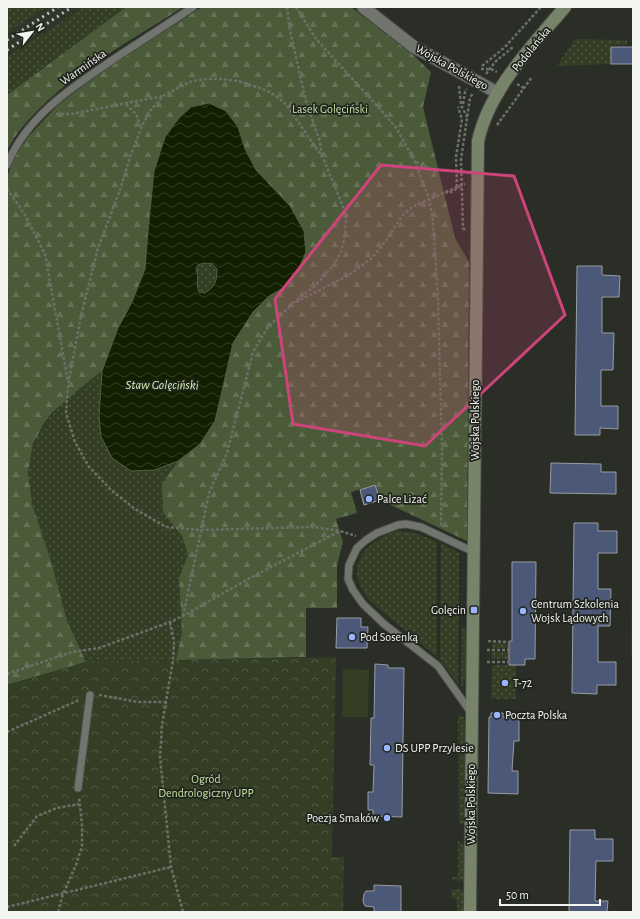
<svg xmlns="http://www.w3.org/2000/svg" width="640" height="919" viewBox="0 0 640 919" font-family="'Alegreya Sans',sans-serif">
<defs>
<pattern id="grass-dots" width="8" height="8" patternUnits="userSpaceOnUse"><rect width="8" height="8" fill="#333e25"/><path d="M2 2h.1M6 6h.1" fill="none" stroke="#515a45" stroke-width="1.8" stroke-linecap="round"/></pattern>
<pattern id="forest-firs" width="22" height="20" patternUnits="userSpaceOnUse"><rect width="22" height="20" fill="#4b5a39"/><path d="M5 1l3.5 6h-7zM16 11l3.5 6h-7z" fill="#657256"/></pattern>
<pattern id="park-crowns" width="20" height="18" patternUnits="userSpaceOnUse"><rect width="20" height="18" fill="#333e25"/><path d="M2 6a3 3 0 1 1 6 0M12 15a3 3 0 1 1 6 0" fill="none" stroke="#515a45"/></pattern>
<pattern id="water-waves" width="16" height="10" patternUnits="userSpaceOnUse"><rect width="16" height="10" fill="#121f01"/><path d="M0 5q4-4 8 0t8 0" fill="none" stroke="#354026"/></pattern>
</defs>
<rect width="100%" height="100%" fill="#2a2e27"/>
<path fill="#2f3629" d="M46 7H84L7 57V33Z"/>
<g fill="url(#grass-dots)">
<path d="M7 7H46L7 33Z"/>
<path d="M84 7H126L7 95V57Z"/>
<path d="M575 39 627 40V45H611V64L557 66Z"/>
<path d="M204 262 212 264 217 269C217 280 215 288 205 293L199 292C195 283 199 279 196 269L198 265Z"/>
<path d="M102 371 99 416 101 437 155 470 178 461 162 484 163 512 182 536 188 555 179 578 182 632 176 660 86 662C79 648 71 635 67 621 60 601 57 579 50 559 44 541 36 523 32 505 16 438 55 407 102 371Z"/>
<path d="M633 502V654H631Z"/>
<path d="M398 531C413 531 424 536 437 542V657L371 602C342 569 362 542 398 531Z"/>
<path d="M441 543 459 553 458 684 440 660Z"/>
<path d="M463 627H466V675L463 686H461L462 628Z"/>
<rect x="492" y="643" width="16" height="5"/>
<rect x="492" y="652" width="16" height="7"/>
<path d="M492 665H516V699H491Z"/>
<path d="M461 715 464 718 466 725 464 823 459 825 458 716Z"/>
<path d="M458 841 462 842 464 849 463 879 460 881 453 880 451 878 458 876Z"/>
<path d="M459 889 462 890 463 895V912H457V900L451 898V890Z"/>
</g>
<g fill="url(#forest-firs)">
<path d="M126 7H183C127 43 63 77 20 130 15 136 11 144 7 150V95Z"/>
<path d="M202 7H351L411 53 431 72 423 107 455 238 469 262 467 541 380 500 375 485 351 492 357 513 336 519 343 542 337 565V608H306V657L176 660 182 632 179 578 188 555 182 536 163 512 162 484 178 461 200 444 215 421 233 343 253 312 269 296 285 287 304 231 290 206 256 170 245 149 238 127 226 111 209 103 179 118 165 137 154 171 148 231 145 269 132 302 118 328 102 371 79 389 52 413 43 425 33 444 28 472 32 504 51 561 67 621 86 662 7 685V177L15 156 28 137 57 106 102 71Z"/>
</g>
<path fill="url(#park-crowns)" d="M336 657 332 857H344L343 912H7V685L86 662Z"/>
<path fill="#333e25" d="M343 669 369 670 368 717H342Z"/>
<path fill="url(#water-waves)" stroke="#555f48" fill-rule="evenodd" d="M209 103 226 111 238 127 245 149 256 170 290 206 304 231 306 252 297 273 285 287 269 296 253 312 233 343 215 421 200 444 178 461 155 470 131 471 112 458 101 437 99 416 102 371 118 328 132 302 145 269 148 231 154 171 165 137 179 118 191 107ZM204 263 212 264 217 269C217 281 215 287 205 293L199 292C195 283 200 279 196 269L198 265Z"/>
<g fill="#4b5878" stroke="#989ca5">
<rect x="611" y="47" width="22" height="17"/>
<path d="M577 266H602V275L620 276 619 297H602V333H614L613 370H601V406H618V429L600 428V435H575Z"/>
<path d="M551 463 601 464V472H616V494L550 493Z"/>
<path d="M375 485 380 500 364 505 360 490Z"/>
<path d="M574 523H598V531H617V553H598V589H611L610 626H598V662H616V685H597V694L572 693Z"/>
<path d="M512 562H536L535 659H525V665H509V641H512Z"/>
<path d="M337 618H361V627H368L367 648H336Z"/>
<path d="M375 664 388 665V668H404L402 817 373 816V810H368V792H373L374 765H370L371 718H374Z"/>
<path d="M491 713H503V717L519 718V741H514L512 771H518V794L488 793 489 717H491Z"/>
<path d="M570 830H595V839H613V861H596L595 901H608L607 912H569Z"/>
<path d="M374 885 401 886V912H374V907L365 906 363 901 364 894 366 891H374Z"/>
</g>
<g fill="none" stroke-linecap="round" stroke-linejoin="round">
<g stroke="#494b45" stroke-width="9">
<g id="lane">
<path d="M7 165C26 118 68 90 108 63 136 44 165 26 193 7"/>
<path d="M472 714 438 666 384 624 363 604 353 590 348 579 349 565 357 548 366 540 377 533 398 525 406 524 421 527 474 552"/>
<path d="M78 788 90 695"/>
</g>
</g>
<g stroke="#494b45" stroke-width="14">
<path id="street" d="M363 7 414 47 498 93"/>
</g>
<g stroke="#494b45" stroke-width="14">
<path id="secondary" d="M470 912 478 141C489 90 532 46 565 7"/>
</g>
<g stroke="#6c7069" stroke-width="2.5" stroke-dasharray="3 2" stroke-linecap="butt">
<path d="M287 7 289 25 301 80 306 101 320 142 322 156"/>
<path d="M296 7 316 39 380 109 397 129 415 162 429 199 433 221 438 300 442 446 441 526"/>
<path d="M482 66 505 47 541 7"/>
<path d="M481 69H491L497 72"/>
<path d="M486 74 495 62 513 47"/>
<path d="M517 84 524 88"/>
<path d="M459 86 461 105 467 117"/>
<path d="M126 104 136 114 141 126"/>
<path d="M463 104 465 92 467 89"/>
<path d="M56 114H71L163 96"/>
<path d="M497 125 532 77"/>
<path d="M416 162 437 172"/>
<path d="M457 187 456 157 462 119 458 107"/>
<path d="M7 189 25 215 45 254 68 382"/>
<path d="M445 192 449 193 460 187"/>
<path d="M465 230 463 228 461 159 470 98 473 93"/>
<path d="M296 302 349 275 373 257 390 235 401 217 412 207 457 187 465 184"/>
<path d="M289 306 315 286 334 265 341 252 345 235 346 220 344 209 323 158 288 107 281 100 270 92 257 87 238 81 221 79H206L193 81 183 85 163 96 150 111 142 126 130 157 121 187 98 248 81 316 68 385 66 413 75 442 89 467 111 490 135 509 166 527 200 530 313 527 340 531"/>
<path d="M183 616 209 493 227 453 253 352 268 327 290 306"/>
<path d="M170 622 174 641 173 660 162 725 160 757 171 867 183 912"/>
<path d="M487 650H509"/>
<path d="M487 662H509V642L487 641"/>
<path d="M7 674 72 652 99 648 170 622 183 616 250 578 340 531 356 536"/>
<path d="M99 695 138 702H166"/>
<path d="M7 732 79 700"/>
<path d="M14 846 37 816 57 808 79 804"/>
<path d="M7 907 171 867"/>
<path d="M58 912 63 894 76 865 82 846V825L79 797"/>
</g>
<use href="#lane" stroke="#71756d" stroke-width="7"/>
<use href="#street" stroke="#71756d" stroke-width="12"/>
<use href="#secondary" stroke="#78846a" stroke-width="12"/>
<g stroke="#bec0bb" stroke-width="3" stroke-dasharray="2 4" stroke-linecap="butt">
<path d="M7 40 58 7"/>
<path d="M7 50 72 7"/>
</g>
</g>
<path fill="#cc4479" fill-opacity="0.2" stroke="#cc4479" stroke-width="3" stroke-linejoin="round" d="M381 165 514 176 565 315 425 446 293 424 275 299Z"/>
<g fill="#9ab5fd" stroke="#21241d" stroke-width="1.5">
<circle cx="369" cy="499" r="4"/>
<rect x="470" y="606" width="8" height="8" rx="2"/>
<circle cx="523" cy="611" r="4"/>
<circle cx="352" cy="637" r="4"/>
<circle cx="505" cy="683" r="4"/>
<circle cx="497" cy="715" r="4"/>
<circle cx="387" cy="748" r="4"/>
<circle cx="387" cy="818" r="4"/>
</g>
<g text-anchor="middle" stroke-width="3.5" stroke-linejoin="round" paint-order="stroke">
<g font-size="12" fill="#f2f4ef" stroke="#21241d">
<text transform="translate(531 49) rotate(-51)" y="4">Podolańska</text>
<text transform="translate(83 67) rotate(-35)" y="4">Warmińska</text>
<text transform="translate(452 67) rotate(29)" y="4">Wojska Polskiego</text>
<text transform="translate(475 420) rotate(-90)" y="4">Wojska Polskiego</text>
<text transform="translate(471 804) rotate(-90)" y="4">Wojska Polskiego</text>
</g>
<g font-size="12" fill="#c4e0a4" stroke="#21241d">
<text x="330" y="113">Lasek Golęciński</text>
<text x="206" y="783">Ogród<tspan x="206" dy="14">Dendrologiczny UPP</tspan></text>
</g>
<g font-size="12" fill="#f2f4ef" stroke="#21241d" text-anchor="start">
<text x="377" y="503">Palce Lizać</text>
<text x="531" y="608">Centrum Szkolenia<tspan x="531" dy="14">Wojsk Lądowych</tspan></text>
<text x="466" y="614" text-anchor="end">Golęcin</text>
<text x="360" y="641">Pod Sosenką</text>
<text x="513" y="687">T-72</text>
<text x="505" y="719">Poczta Polska</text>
<text x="395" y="752">DS UPP Przylesie</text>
<text x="379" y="822" text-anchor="end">Poezja Smaków</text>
</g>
<g font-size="13" font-style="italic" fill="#d3f0b3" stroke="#21241d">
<text x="162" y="389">Staw Golęciński</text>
</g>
</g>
<rect width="640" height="919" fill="none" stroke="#f2f4ef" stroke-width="16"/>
<g transform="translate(32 32) rotate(59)" stroke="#21241d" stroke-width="3" paint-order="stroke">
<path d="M0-3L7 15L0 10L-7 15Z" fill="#f2f4ef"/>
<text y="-6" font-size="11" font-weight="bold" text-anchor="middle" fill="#f2f4ef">N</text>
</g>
<path d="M500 899v6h100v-6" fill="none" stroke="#f2f4ef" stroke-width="2"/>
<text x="506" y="899" font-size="12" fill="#f2f4ef" stroke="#21241d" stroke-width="3" paint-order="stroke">50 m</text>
</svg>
